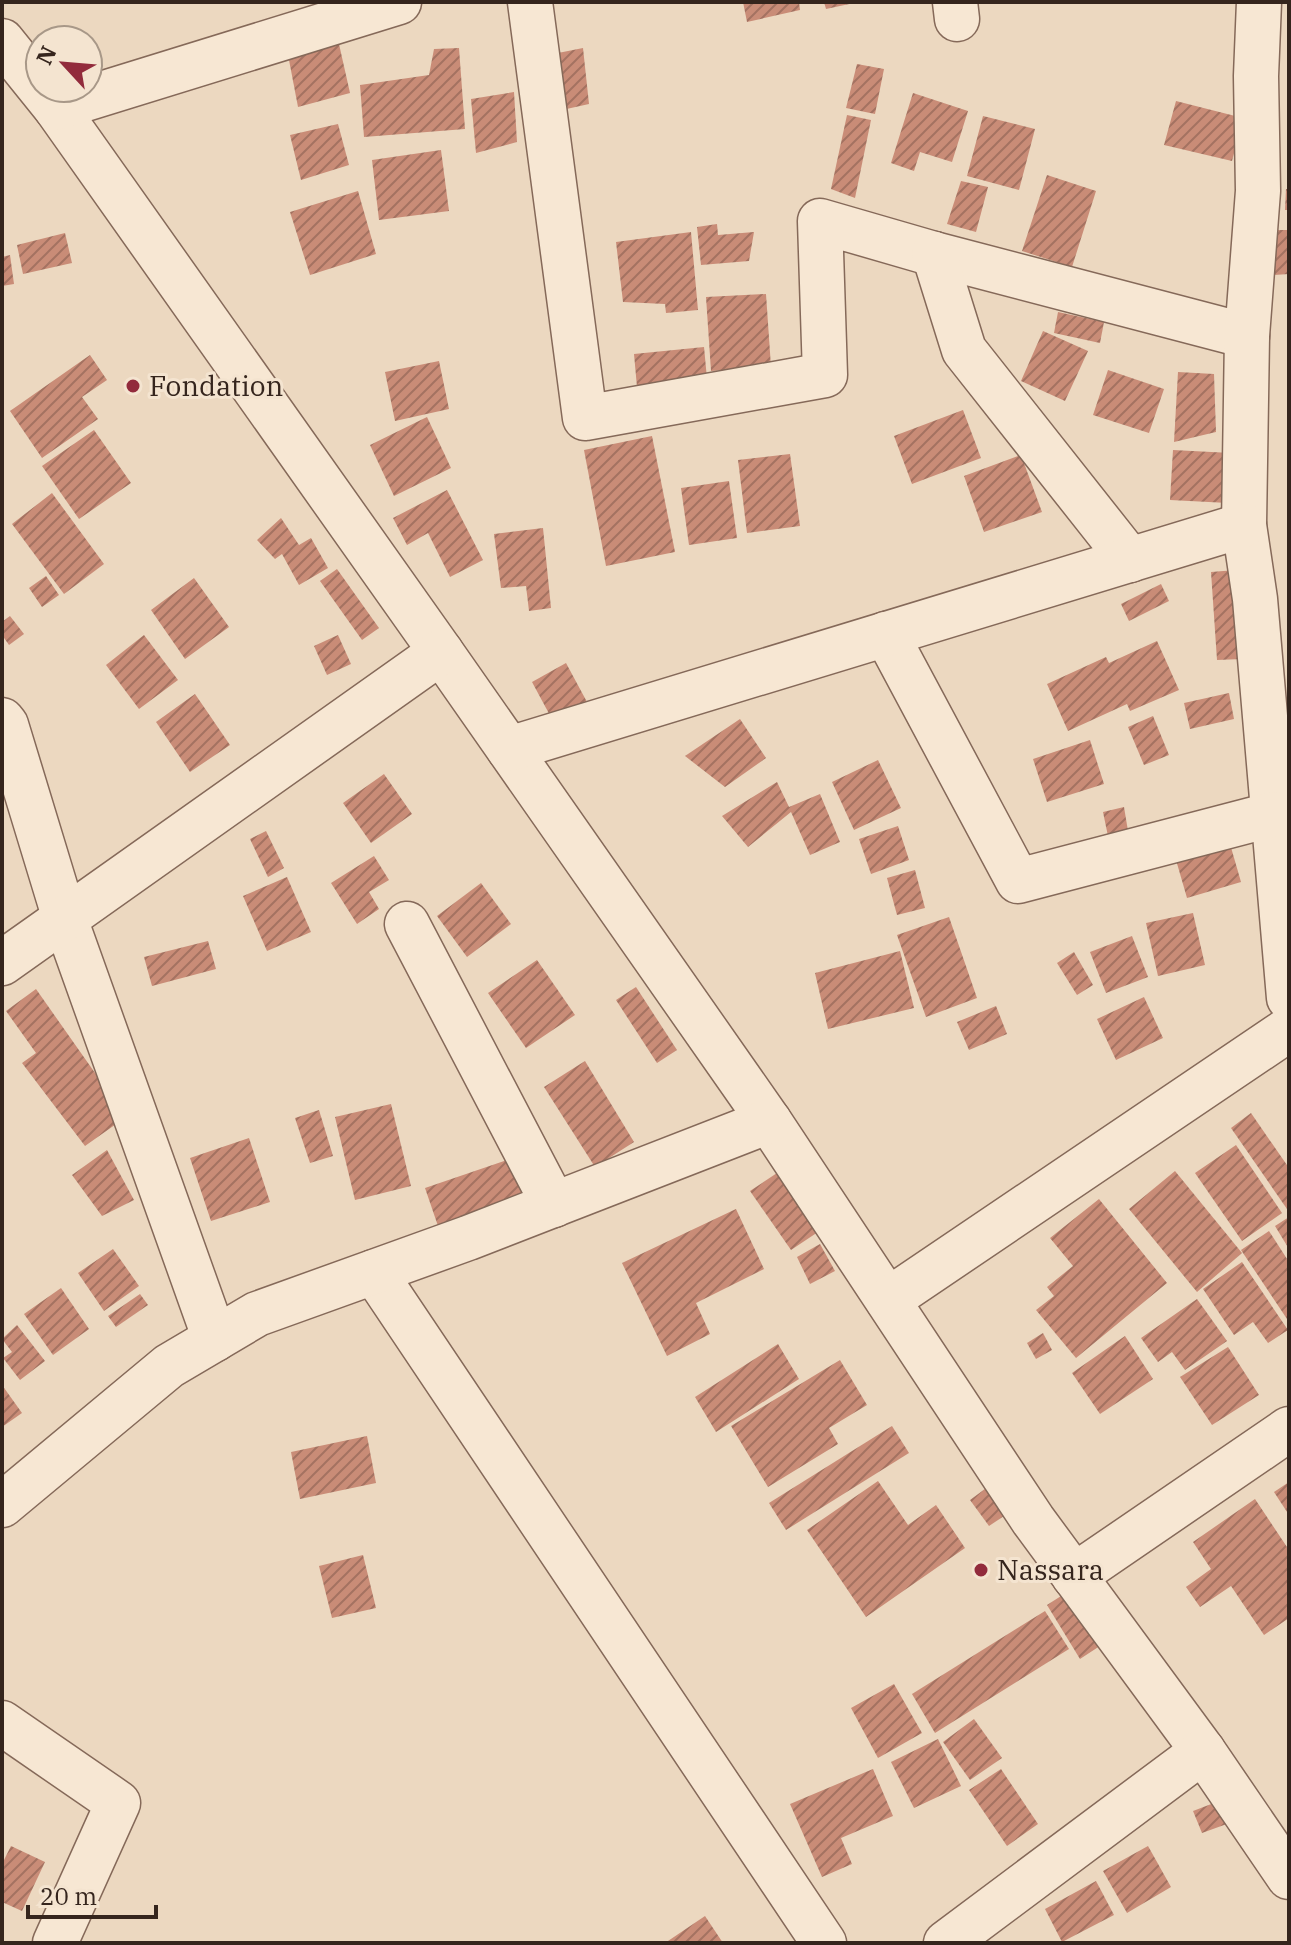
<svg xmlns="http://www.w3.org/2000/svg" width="1291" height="1945" viewBox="0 0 1291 1945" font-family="'IBM Plex Serif',serif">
<defs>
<pattern id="building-hatch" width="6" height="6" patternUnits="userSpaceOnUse" patternTransform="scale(2)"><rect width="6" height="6" fill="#c98c77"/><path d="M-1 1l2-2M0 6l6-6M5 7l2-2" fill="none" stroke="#a47261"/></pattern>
</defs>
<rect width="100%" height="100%" fill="#ecd8c0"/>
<g fill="url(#building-hatch)">
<path d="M743 2H799L800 10 747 22Z"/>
<path d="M824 2H854V3L826 9Z"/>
<path d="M339 44 350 93 298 107 289 60Z"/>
<path d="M459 48 465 129 364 137 360 85 429 75 434 49Z"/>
<path d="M583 48 589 104 562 110 558 53Z"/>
<path d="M857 64 884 69 875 114 846 108Z"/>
<path d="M514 92 517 142 476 153 471 99Z"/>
<path d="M913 93 968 111 952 162 920 152 914 171 891 163Z"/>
<path d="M1176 101 1243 118 1232 161 1164 145Z"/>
<path d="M847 115 871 120 855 198 831 189Z"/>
<path d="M983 116 1035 129 1019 190 967 176Z"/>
<path d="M338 124 349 165 301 180 290 135Z"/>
<path d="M441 150 449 211 379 220 372 160Z"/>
<path d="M1047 175 1096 191 1072 267 1022 251Z"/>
<path d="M961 181 988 187 976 232 947 224Z"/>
<path d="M1286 189H1289V210H1285Z"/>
<path d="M358 191 376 254 310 275 290 212Z"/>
<path d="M717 224 718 235 754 232 749 261 701 265 697 227Z"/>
<path d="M1273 230H1289V274L1274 275Z"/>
<path d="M691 232 698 310 666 313 665 304 623 302 616 242Z"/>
<path d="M65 233 72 263 23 274 17 245Z"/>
<path d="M10 255 14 284 2 286V257Z"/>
<path d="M766 294 771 367 711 371 706 297Z"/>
<path d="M1058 312 1104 322 1100 343 1054 333Z"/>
<path d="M1043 331 1088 351 1065 401 1021 381Z"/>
<path d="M704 347 707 379 637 387 634 354Z"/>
<path d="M90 355 107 380 82 397 98 419 42 458 10 411Z"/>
<path d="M439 361 449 409 395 421 385 372Z"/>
<path d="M1108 370 1164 389 1149 433 1093 415Z"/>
<path d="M1178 372 1214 374 1216 432 1174 442Z"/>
<path d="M963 410 981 458 912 484 894 436Z"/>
<path d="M427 417 451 468 394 496 370 445Z"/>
<path d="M94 430 131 483 79 519 42 466Z"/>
<path d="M652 436 675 552 606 566 584 450Z"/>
<path d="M1173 450 1231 453 1228 503 1170 500Z"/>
<path d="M790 454 800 526 747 533 738 460Z"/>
<path d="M1021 455 1042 512 984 532 964 476Z"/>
<path d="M729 481 737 538 689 545 681 488Z"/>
<path d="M447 490 483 560 450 577 428 533 407 545 393 518Z"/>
<path d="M52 493 104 564 64 594 12 524Z"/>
<path d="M281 518 299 545 311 538 328 568 299 585 282 554 275 559 257 540Z"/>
<path d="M543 528 551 608 529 611 526 586 501 588 494 534Z"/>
<path d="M337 569 379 628 362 640 320 581Z"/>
<path d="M1236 570 1242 659 1217 660 1211 572Z"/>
<path d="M46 576 59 595 42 607 29 588Z"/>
<path d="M194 578 229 627 185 659 151 610Z"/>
<path d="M1161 584 1169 601 1129 621 1121 604Z"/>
<path d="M10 616 24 634 9 645 2 635V622Z"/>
<path d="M144 635 178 680 139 709 106 665Z"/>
<path d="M338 635 351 664 327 675 314 646Z"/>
<path d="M1157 641 1179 690 1130 711 1127 704 1068 731 1047 684 1106 657 1109 663Z"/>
<path d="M566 663 587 702 553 721 532 682Z"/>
<path d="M1229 693 1234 719 1190 729 1184 703Z"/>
<path d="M195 694 230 745 190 772 156 722Z"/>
<path d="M1153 716 1169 755 1144 765 1128 727Z"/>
<path d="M740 719 766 758 725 787 685 756Z"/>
<path d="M1090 740 1104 784 1047 802 1033 759Z"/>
<path d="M878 760 901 808 854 830 832 782Z"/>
<path d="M384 774 412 814 371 843 343 803Z"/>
<path d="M777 782 789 807 820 794 840 842 810 855 791 812 748 847 722 816Z"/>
<path d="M1124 807 1129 837 1109 841 1103 812Z"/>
<path d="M898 826 909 860 871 874 859 839Z"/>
<path d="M266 831 284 868 268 877 250 839Z"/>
<path d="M1228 837 1241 882 1187 898 1174 853Z"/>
<path d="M374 856 389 880 369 892 379 909 357 924 331 883Z"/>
<path d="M915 870 925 908 897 915 887 878Z"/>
<path d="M287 877 311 932 267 951 243 896Z"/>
<path d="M481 883 511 924 467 957 437 916Z"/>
<path d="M1193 913 1205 965 1158 976 1146 923Z"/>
<path d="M949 917 977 998 926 1017 897 935Z"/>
<path d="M1132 936 1148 977 1106 993 1090 952Z"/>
<path d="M208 941 216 969 152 986 144 957Z"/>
<path d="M900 951 914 1008 828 1029 815 973Z"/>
<path d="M1074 952 1093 985 1077 995 1057 963Z"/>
<path d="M537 960 575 1015 526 1048 488 993Z"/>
<path d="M636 987 677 1050 657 1063 616 1000Z"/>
<path d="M36 989 126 1117 85 1146 22 1063 36 1053 6 1011Z"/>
<path d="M1144 997 1163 1038 1116 1060 1097 1019Z"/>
<path d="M996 1006 1007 1034 969 1050 957 1022Z"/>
<path d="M585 1061 634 1142 595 1167 544 1087Z"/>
<path d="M391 1104 411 1186 355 1200 335 1117Z"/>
<path d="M319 1110 333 1156 310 1163 295 1118Z"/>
<path d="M1251 1113 1289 1168V1208L1287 1209 1231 1128Z"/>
<path d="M249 1138 270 1202 211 1221 190 1158Z"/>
<path d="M1236 1145 1282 1213 1242 1241 1195 1173Z"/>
<path d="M107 1150 134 1200 102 1216 72 1175Z"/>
<path d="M519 1156 531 1193 438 1226 425 1188Z"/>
<path d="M1175 1171 1242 1253 1197 1292 1129 1209Z"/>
<path d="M777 1173 818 1232 791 1250 750 1191Z"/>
<path d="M1099 1199 1167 1283 1076 1358 1036 1310 1054 1296 1047 1287 1073 1266 1050 1238Z"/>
<path d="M736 1209 764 1269 696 1303 710 1334 667 1356 622 1263Z"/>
<path d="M1289 1217V1249L1275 1226Z"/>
<path d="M1269 1231 1289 1262V1322L1241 1250Z"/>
<path d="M820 1244 835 1271 810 1284 797 1257Z"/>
<path d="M113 1249 139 1286 104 1311 78 1273Z"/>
<path d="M1242 1262 1288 1330 1268 1343 1253 1322 1234 1335 1203 1289Z"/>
<path d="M61 1288 89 1329 53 1355 24 1314Z"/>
<path d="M140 1294 148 1305 116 1327 108 1316Z"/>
<path d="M1197 1299 1227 1341 1185 1370 1172 1352 1158 1362 1141 1338Z"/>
<path d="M17 1325 45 1361 20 1380 3 1358 12 1352 2 1339Z"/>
<path d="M1043 1333 1052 1350 1036 1359 1027 1343Z"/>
<path d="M1125 1336 1153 1379 1100 1414 1072 1373Z"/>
<path d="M778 1344 799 1379 716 1432 695 1397Z"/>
<path d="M1228 1347 1259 1395 1212 1425 1180 1377Z"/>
<path d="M840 1360 867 1405 829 1428 838 1444 768 1487 731 1426Z"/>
<path d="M2 1385 22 1413 2 1427Z"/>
<path d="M892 1426 909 1453 786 1530 769 1503Z"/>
<path d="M367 1436 376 1483 300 1499 291 1452Z"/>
<path d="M878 1481 908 1525 936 1505 965 1548 866 1617 807 1530Z"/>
<path d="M1289 1482V1515L1274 1492Z"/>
<path d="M993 1483 1013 1510 989 1526 970 1500Z"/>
<path d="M1255 1499 1289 1550V1618L1264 1635 1231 1586 1200 1607 1186 1587 1211 1569 1193 1542Z"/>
<path d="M363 1555 376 1608 332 1618 319 1566Z"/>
<path d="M1072 1589 1106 1642 1080 1659 1047 1605Z"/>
<path d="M1045 1611 1069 1649 935 1733 912 1694Z"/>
<path d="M894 1684 922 1733 878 1758 851 1708Z"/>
<path d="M974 1719 1002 1758 970 1780 943 1742Z"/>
<path d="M938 1739 961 1786 914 1808 891 1762Z"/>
<path d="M873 1769 893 1816 841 1838 852 1864 822 1877 790 1804Z"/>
<path d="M1001 1769 1038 1824 1007 1846 969 1790Z"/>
<path d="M1227 1798 1235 1821 1202 1833 1193 1811Z"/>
<path d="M11 1846 45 1862 22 1911 2 1902V1864Z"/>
<path d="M1148 1846 1171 1887 1127 1913 1103 1871Z"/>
<path d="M1096 1881 1114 1915 1062 1942 1045 1909Z"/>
<path d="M705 1916 723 1943H665Z"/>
</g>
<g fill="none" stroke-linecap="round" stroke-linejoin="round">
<g stroke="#856959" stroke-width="47">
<g id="street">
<path d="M530 2 585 418 825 375 820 221 934 254 1247 336"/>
<path d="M955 2 957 19"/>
<path d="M1259 2 1256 76 1258 191 1247 336 1244 525 1255 599 1289 998"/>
<path d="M2 41 56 108 441 652 769 1121 1033 1520 1203 1751 1289 1877"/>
<path d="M56 108 399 2"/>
<path d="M934 254 964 350 1130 560"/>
<path d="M886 634 1018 881 1274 814"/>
<path d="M2 720 6 725 65 919 215 1339"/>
<path d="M509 749 1244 525"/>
<path d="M407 924 554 1205"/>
<path d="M2 963 441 652"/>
<path d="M374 1272 824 1943"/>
<path d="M888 1300 1289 1029"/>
<path d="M2 1505 169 1366 257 1314 468 1238 769 1121"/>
<path d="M1074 1576 1289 1429"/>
<path d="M2 1723 118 1803 55 1943"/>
<path d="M946 1943 1203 1751"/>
</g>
</g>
<use href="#street" stroke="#f7e7d3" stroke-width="44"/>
</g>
<g fill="#922b3c" stroke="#f4e4d0" stroke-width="3">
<circle cx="133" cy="386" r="8"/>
<circle cx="981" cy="1570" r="8"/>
</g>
<g text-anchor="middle" stroke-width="6" stroke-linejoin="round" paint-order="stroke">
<g font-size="28" fill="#35251d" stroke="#f4e4d0" text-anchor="start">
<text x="149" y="396">Fondation</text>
<text x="997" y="1580">Nassara</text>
</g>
</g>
<rect width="1291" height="1945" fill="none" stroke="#35251d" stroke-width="8"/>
<g transform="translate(64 64) rotate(296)"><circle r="38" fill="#f4e4d0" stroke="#a89888" stroke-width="2"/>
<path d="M0-6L14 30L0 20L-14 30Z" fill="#922b3c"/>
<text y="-12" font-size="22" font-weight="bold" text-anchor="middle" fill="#35251d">N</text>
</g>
<path d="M28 1905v12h128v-12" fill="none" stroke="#35251d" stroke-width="4"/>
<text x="40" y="1905" font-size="24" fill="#35251d" stroke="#f4e4d0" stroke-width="6" paint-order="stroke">20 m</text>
</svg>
